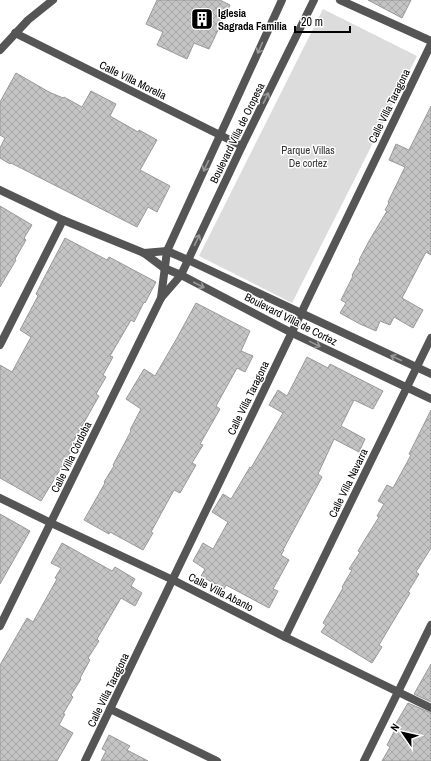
<svg xmlns="http://www.w3.org/2000/svg" width="431" height="761" viewBox="0 0 431 761" font-family="'Archivo Narrow',sans-serif">
<defs>
<pattern id="building-cross-hatch" width="8" height="8" patternUnits="userSpaceOnUse"><rect width="8" height="8" fill="#c4c4c4"/><path d="M0 0l8 8M0 8l8-8" fill="none" stroke="#a7a7a7"/></pattern>
</defs>
<rect width="100%" height="100%" fill="#fff"/>
<path fill="#dcdcdc" d="M323 9 417 56 292 303 199 256Z"/>
<g fill="url(#building-cross-hatch)" stroke="#999">
<path d="M157 0H220L230 5 209 49 194 43 187 59 157 45 163 32 146 24Z"/>
<path d="M368 0H411L402 18Z"/>
<path d="M16 73 49 92 63 98 64 97 82 107 91 91 116 104 110 116 138 132 139 130 157 140 140 170 170 186 157 212 148 207 137 227 11 163 10 164 0 158V148L5 138 0 135V102Z"/>
<path d="M431 106V255L426 252 402 298 423 310 413 328 394 317 390 325 380 321 376 331 360 324 340 313 346 303 341 300 353 276 352 275 360 261 359 260 369 241 387 211 385 210 389 203 388 202 405 167 389 160 396 144 409 150Z"/>
<path d="M0 206 32 225 24 238 26 240 15 259 16 260 0 287Z"/>
<path d="M65 238 107 260 109 257 156 282 145 303 144 302 134 322 131 320 110 356 113 357 103 375 106 377 96 394 99 396 69 449 72 450 41 501 0 478V365L12 372 31 337 20 330 38 296 36 294 45 276Z"/>
<path d="M196 303 250 331 241 351 253 356 245 372 237 368 216 406 220 409 200 444 203 445 192 463 196 465 180 493 174 490 151 532 153 533 143 550 110 532 109 534 84 520 105 483 104 482 114 466 113 465 131 431 130 430 141 409 126 399 144 369 155 376 177 338Z"/>
<path d="M307 357 328 368 330 364 383 391 373 409 354 400 341 426 365 439 359 452 334 439 318 474 322 477 283 550H284L281 555 289 560 273 589 278 591 269 608 226 585 224 589 201 576 205 569 193 561 203 543 213 549 228 522 212 512 223 494 231 499 250 467 251 468 283 413 269 405 278 390 287 396Z"/>
<path d="M431 410V548L416 572 419 574 408 592 410 593 379 645 382 647 372 663 321 632 326 625 323 623 343 588 342 587 352 570 349 569 360 552 358 551 364 541 379 517 377 516 384 504 378 501 387 485 393 488 411 455 409 454Z"/>
<path d="M0 514 30 531 0 584Z"/>
<path d="M62 543 112 571 115 567 135 579 131 586 142 593 135 606 121 598 97 639 99 641 88 658 90 660 80 678 81 679 71 695 73 697 63 714H65L59 725 73 733 57 761H0V665L27 618 33 622 57 579 55 578 61 568 51 563Z"/>
<path d="M431 664V702L414 694Z"/>
<path d="M408 703 431 713V761H382L390 747 387 745 397 726 395 725Z"/>
<path d="M109 735 130 746 127 750 148 761H101L106 751 102 749Z"/>
</g>
<g fill="none" stroke-linecap="round" stroke-linejoin="round">
<g stroke="#555" stroke-width="8">
<path d="M340 0 431 41"/>
<path d="M15 33 242 146"/>
<path d="M0 190 63 220 144 253 164 268 181 275 292 333 431 399"/>
<path d="M144 253 167 251 188 260 431 374"/>
<path d="M161 298 167 251 282 0"/>
<path d="M0 345 63 220"/>
<path d="M0 498 51 523 173 580 285 637 431 708"/>
<path d="M0 626 161 298 181 275 242 146 314 0"/>
<path d="M285 637 431 338"/>
<path d="M110 709 217 761"/>
<path d="M85 761 431 44"/>
<path d="M364 761 431 625"/>
</g>
<path stroke="#555" stroke-width="8" d="M0 50 28 20 53 0"/>
</g>
<defs><path id="oneway-shaft" d="M-6 0H5M1.5-3L5.5 0L1.5 3" fill="none" stroke-width="1.6" stroke-linecap="round" stroke-linejoin="round"/></defs>
<g stroke="#999">
<use href="#oneway-shaft" transform="translate(260 48) rotate(114)"/>
<use href="#oneway-shaft" transform="translate(266 98) rotate(-64)"/>
<use href="#oneway-shaft" transform="translate(206 166) rotate(115)"/>
<use href="#oneway-shaft" transform="translate(197 240) rotate(-65)"/>
<use href="#oneway-shaft" transform="translate(199 285) rotate(27)"/>
<use href="#oneway-shaft" transform="translate(315 344) rotate(26)"/>
<use href="#oneway-shaft" transform="translate(396 358) rotate(-155)"/>
</g>
<defs>
<g id="building-square" transform="scale(1.15)"><rect x="-9" y="-9" width="18" height="18" rx="4" fill="#000" stroke="#fff"/><path d="M-4-6H4V6H1V3H-1V6H-4ZM-2.5-4.3h1.7v1.8h-1.7ZM.8-4.3h1.7v1.8H.8ZM-2.5-1h1.7V.8h-1.7ZM.8-1h1.7V.8H.8Z" fill="#fff"/></g>
</defs>
<g fill-rule="evenodd">
<use href="#building-square" x="202" y="19"/>
</g>
<g text-anchor="middle" stroke-width="3" stroke-linejoin="round" paint-order="stroke">
<g font-size="11" font-weight="bold" fill="#000" stroke="#fff" text-anchor="start">
<text x="218" y="17">Iglesia<tspan x="218" dy="13">Sagrada Familia</tspan></text>
</g>
<g font-size="11" fill="#000" stroke="#fff">
<text transform="translate(133 80) rotate(26)" y="4">Calle Villa Morelia</text>
<text transform="translate(389 106) rotate(-64)" y="4">Calle Villa Taragona</text>
<text transform="translate(237 133) rotate(-64)" y="4">Boulevard Villa de Oropesa</text>
<text transform="translate(291 319) rotate(27)" y="4">Boulevard Villa de Cortez</text>
<text transform="translate(248 398) rotate(-64)" y="4">Calle Villa Taragona</text>
<text transform="translate(71 457) rotate(-64)" y="4">Calle Villa Córdoba</text>
<text transform="translate(348 483) rotate(-64)" y="4">Calle Villa Navarra</text>
<text transform="translate(221 592) rotate(27)" y="4">Calle Villa Abanto</text>
<text transform="translate(108 690) rotate(-64)" y="4">Calle Villa Taragona</text>
</g>
<g font-size="11" fill="#333" stroke="#fff">
<text x="308" y="154">Parque Villas<tspan x="308" dy="13">De cortez</tspan></text>
</g>
</g>
<g transform="translate(403 733) rotate(304)" stroke="#ffffff" stroke-width="3" paint-order="stroke">
<path d="M0-3L7 15L0 10L-7 15Z" fill="#000000"/>
<text y="-6" font-size="11" font-weight="bold" text-anchor="middle" fill="#000000">N</text>
</g>
<path d="M295 26v6h55v-6" fill="none" stroke="#000000" stroke-width="2"/>
<text x="301" y="26" font-size="12" fill="#000000" stroke="#ffffff" stroke-width="3" paint-order="stroke">20 m</text>
</svg>
